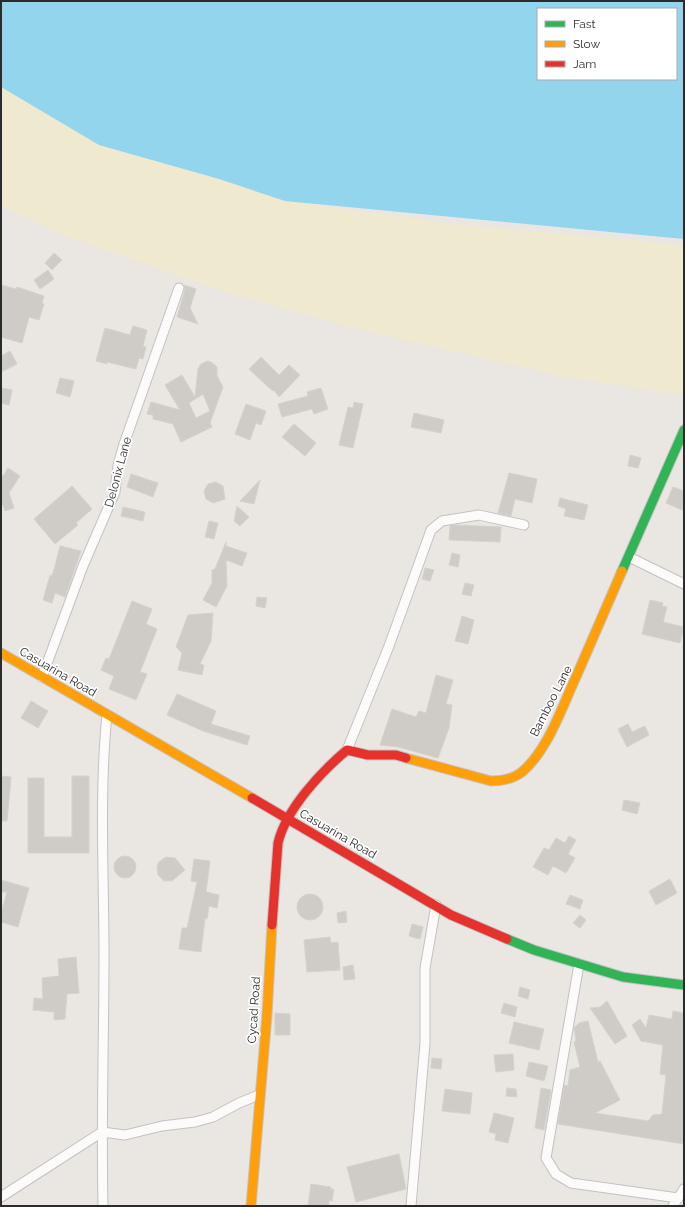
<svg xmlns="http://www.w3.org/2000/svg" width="685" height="1207" viewBox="0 0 685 1207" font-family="Raleway,sans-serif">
<rect width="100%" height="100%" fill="#eae6e1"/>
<path fill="#efe9cf" d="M1 82 285 201 452 224 684 245V395L565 377 378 334 238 296 65 236 1 206Z"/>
<path fill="#93d5ed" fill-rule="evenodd" d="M1 1H684V239L285 201 219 179 99 145 1 87ZM538 9H676V79H538Z"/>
<g fill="#cfccc8" stroke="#d5d2cd" fill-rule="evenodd">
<path d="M54 253 62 260 52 270 45 263Z"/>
<path d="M48 270 54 279 40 289 34 280Z"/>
<path d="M1 285 16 289 17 287 44 296 42 303 44 304 39 320 29 317 22 343 1 337Z"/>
<path d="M184 285 196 289 190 308 198 324 177 317 185 290Z"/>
<path d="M133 326 147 330 143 346 146 347 143 359 139 358 136 369 107 362V364L96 361 105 328 130 335Z"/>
<path d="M10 351 17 364 1 372V356Z"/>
<path d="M261 357 279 375 289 365 300 375 279 397 274 390 273 391 266 385 249 369Z"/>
<path d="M207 361 211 362 217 367V376L223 387 210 423 212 427 181 442 173 424 153 419V415L147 414 151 402 180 410 165 385 182 375 195 397 198 369 200 365ZM203 394 210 411 196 418 189 403Z"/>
<path d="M60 378 74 381 70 397 56 393Z"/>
<path d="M1 388 12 390 9 405 1 403Z"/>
<path d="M321 388 328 409 314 414 312 409 282 417 278 404 308 396 307 392Z"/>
<path d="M354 402 363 404 353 448 339 445 348 407 353 408Z"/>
<path d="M246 404 266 411 261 425 256 423 250 440 235 434Z"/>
<path d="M414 413 444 420 441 433 411 427Z"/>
<path d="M294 424 316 443 305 456 282 437Z"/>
<path d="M630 455 641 458 638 468 628 466Z"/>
<path d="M8 468 20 476 9 493 14 508 5 511 2 503 1 505V474L3 476Z"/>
<path d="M509 473 537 479 532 503 515 499 511 516 498 513Z"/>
<path d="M131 474 158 483 153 497 127 487Z"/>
<path d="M260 480 254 504 240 501Z"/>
<path d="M216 482 223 486 225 499 213 503 206 499 204 491 208 484Z"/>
<path d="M72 486 92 509 76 523 78 525 55 544 34 519Z"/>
<path d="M673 487 684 491V511L666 503Z"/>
<path d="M560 498 588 505 584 520 564 516 566 509 558 506Z"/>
<path d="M237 506 249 517 240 526 234 521Z"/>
<path d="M123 507 145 512 143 521 121 516Z"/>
<path d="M209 521 218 523 214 539 205 537Z"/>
<path d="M454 525 501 527 500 542 449 540 450 526Z"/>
<path d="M226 542V546L247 553 242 566 226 560 227 586 216 607 203 600 212 583V570L215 569Z"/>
<path d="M60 546 81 551 65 597 55 593 52 603 43 600 50 575 52 576 55 566Z"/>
<path d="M452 553 460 555 458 567 449 565Z"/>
<path d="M425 568 434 570 430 581 422 579Z"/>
<path d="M465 583 474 585 471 596 462 594Z"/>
<path d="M257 597 267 598 265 608 256 606Z"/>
<path d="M650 600 663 603 662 606 667 607 663 622 684 627 680 643 642 634Z"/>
<path d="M132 601 152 609 146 624 157 629 140 672 147 674 136 700 109 689 114 676 101 670 106 658 109 659Z"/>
<path d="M213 613 211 641 200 664 204 665 202 675 178 670 182 653 176 647 188 615Z"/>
<path d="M462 616 474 620 468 644 455 641Z"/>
<path d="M436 675 453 680 446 704 452 705 449 728 438 758 398 747 380 745 392 709 416 717 419 711 426 713Z"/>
<path d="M177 694 216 711 211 724 250 736 247 745 203 731 167 715Z"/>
<path d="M31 701 48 711 38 728 21 718Z"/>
<path d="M628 724 632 732 645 726 649 735 627 747 618 729Z"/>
<path d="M1 776 11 777 7 821H1Z"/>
<path d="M72 776H89V853H28V778H44V837H72Z"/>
<path d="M624 800 640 803 637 814 622 810Z"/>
<path d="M569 836 576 840 568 854 575 858 566 873 553 866 548 875 533 867 544 848 549 850 556 838 565 843Z"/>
<circle cx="125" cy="867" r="11"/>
<path d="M166 857 175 858 185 870 172 881H164L158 875 157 866 159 862Z"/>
<path d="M194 859 210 861 206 892 219 895 217 908 209 906 207 919 205 918 201 952 179 949 182 928H187L197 882 191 881Z"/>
<path d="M670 879 677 893 656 905 649 891Z"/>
<path d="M1 880 29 888 18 927 1 922V914L7 892H1Z"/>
<circle cx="310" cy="907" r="13"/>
<path d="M570 895 583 900 580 909 566 904Z"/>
<path d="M346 911 347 922 338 923 337 913Z"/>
<path d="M580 915 586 920 580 928 573 923Z"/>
<path d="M412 924 423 927 420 939 409 936Z"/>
<path d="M330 937 331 943 338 942 340 970 307 972 304 940Z"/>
<path d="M76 957 79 993 67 994 65 1019 54 1020V1012L33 1010 34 998 43 999 42 978 59 976 58 959Z"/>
<path d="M353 965 355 979 344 980 343 967Z"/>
<path d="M520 987 530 990 528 999 518 996Z"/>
<path d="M607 1001 627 1036 615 1044 590 1008 600 1007Z"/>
<path d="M504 1003 517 1007 515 1017 501 1013Z"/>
<path d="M673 1011 684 1013V1144L558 1124 564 1085 568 1086 570 1070 580 1067 574 1042 576 1041 574 1028 579 1023 588 1021 598 1062 600 1061 620 1100 595 1113 648 1121 653 1115 662 1114 666 1075 660 1074 663 1045 641 1041 632 1025 640 1019 646 1028 649 1015 672 1019Z"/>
<path d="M275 1013 290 1014V1035H275Z"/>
<path d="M514 1022 544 1029 539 1050 509 1043Z"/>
<path d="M513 1054 514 1070 496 1072 494 1055Z"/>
<path d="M432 1058 442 1059 441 1069 431 1068Z"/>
<path d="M529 1062 548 1066 544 1081 526 1076Z"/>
<path d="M507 1088 516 1089 517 1097 506 1096Z"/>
<path d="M541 1088 551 1090 544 1130 535 1128Z"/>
<path d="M445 1089 472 1093 470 1114 442 1111Z"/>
<path d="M494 1113 514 1118 508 1143 495 1140 496 1134 489 1132Z"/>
<path d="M399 1154 406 1189 356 1202 347 1167Z"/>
<path d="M311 1184 331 1187 330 1189H334L332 1201 329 1200V1206H308Z"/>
</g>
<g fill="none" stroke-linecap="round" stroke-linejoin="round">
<g stroke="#c3c2c2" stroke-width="11">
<g id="street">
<path d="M629 557 684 584"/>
<path d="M42 677 83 566 115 492 118 465 124 444 179 288"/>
<path d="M347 750 389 646 431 530 442 521 479 515 524 525"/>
<path d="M579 964 546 1158 556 1174 571 1183 678 1198"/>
<path d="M1 1197 102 1132 125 1135 162 1126 195 1122 213 1117 239 1103 259 1095"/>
<path d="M103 1206C101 1122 104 1038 104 954 104 875 99 794 107 715"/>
<path d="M411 1206 425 1043V968L436 905"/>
<path d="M673 1206 684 1189"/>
</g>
</g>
<g stroke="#c3c2c2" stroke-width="11">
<g id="fast">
<path d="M622 571 684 430"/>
<path d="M507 939 534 950 623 977 684 985"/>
</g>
</g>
<g stroke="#c3c2c2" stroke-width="11">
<g id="slow">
<path d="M1 653 252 798"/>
<path d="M406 758 491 781C503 781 513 779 522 772 548 750 562 707 576 677 591 642 607 606 622 571"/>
<path d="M251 1206 267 1015 272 925"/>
</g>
</g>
<g stroke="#c3c2c2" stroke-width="11">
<g id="jam">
<path d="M252 798 451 915 507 939"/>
<path d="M272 925 278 843C286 809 321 772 347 750L368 755H396L406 758"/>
</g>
</g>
<use href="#street" stroke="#fcfbfa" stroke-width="9"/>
<use href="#fast" stroke="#30b455" stroke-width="9"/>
<use href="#slow" stroke="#ff9f0a" stroke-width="9"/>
<use href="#jam" stroke="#e5322d" stroke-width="9"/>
</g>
<g text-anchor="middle" stroke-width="3.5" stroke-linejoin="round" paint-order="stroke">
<g font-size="12" fill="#2b2b2b" stroke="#fff">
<text transform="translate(118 472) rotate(-75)" y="4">Delonix Lane</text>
<text transform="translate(58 672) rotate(30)" y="4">Casuarina Road</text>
<text transform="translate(551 701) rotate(-63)" y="4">Bamboo Lane</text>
<text transform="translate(338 834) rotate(30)" y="4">Casuarina Road</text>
<text transform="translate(254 1010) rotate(-86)" y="4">Cycad Road</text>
</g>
</g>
<rect width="685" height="1207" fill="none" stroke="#2b2b2b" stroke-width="4"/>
<rect x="537" y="8" width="140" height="72" fill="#ffffff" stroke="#aaaaaa"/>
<rect x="545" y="21" width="20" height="6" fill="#30b455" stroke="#aaaaaa"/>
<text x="573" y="28" font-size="12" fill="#2b2b2b">Fast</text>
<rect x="545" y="41" width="20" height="6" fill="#ff9f0a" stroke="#aaaaaa"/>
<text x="573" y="48" font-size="12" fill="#2b2b2b">Slow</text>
<rect x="545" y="61" width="20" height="6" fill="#e5322d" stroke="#aaaaaa"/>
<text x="573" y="68" font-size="12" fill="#2b2b2b">Jam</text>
</svg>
